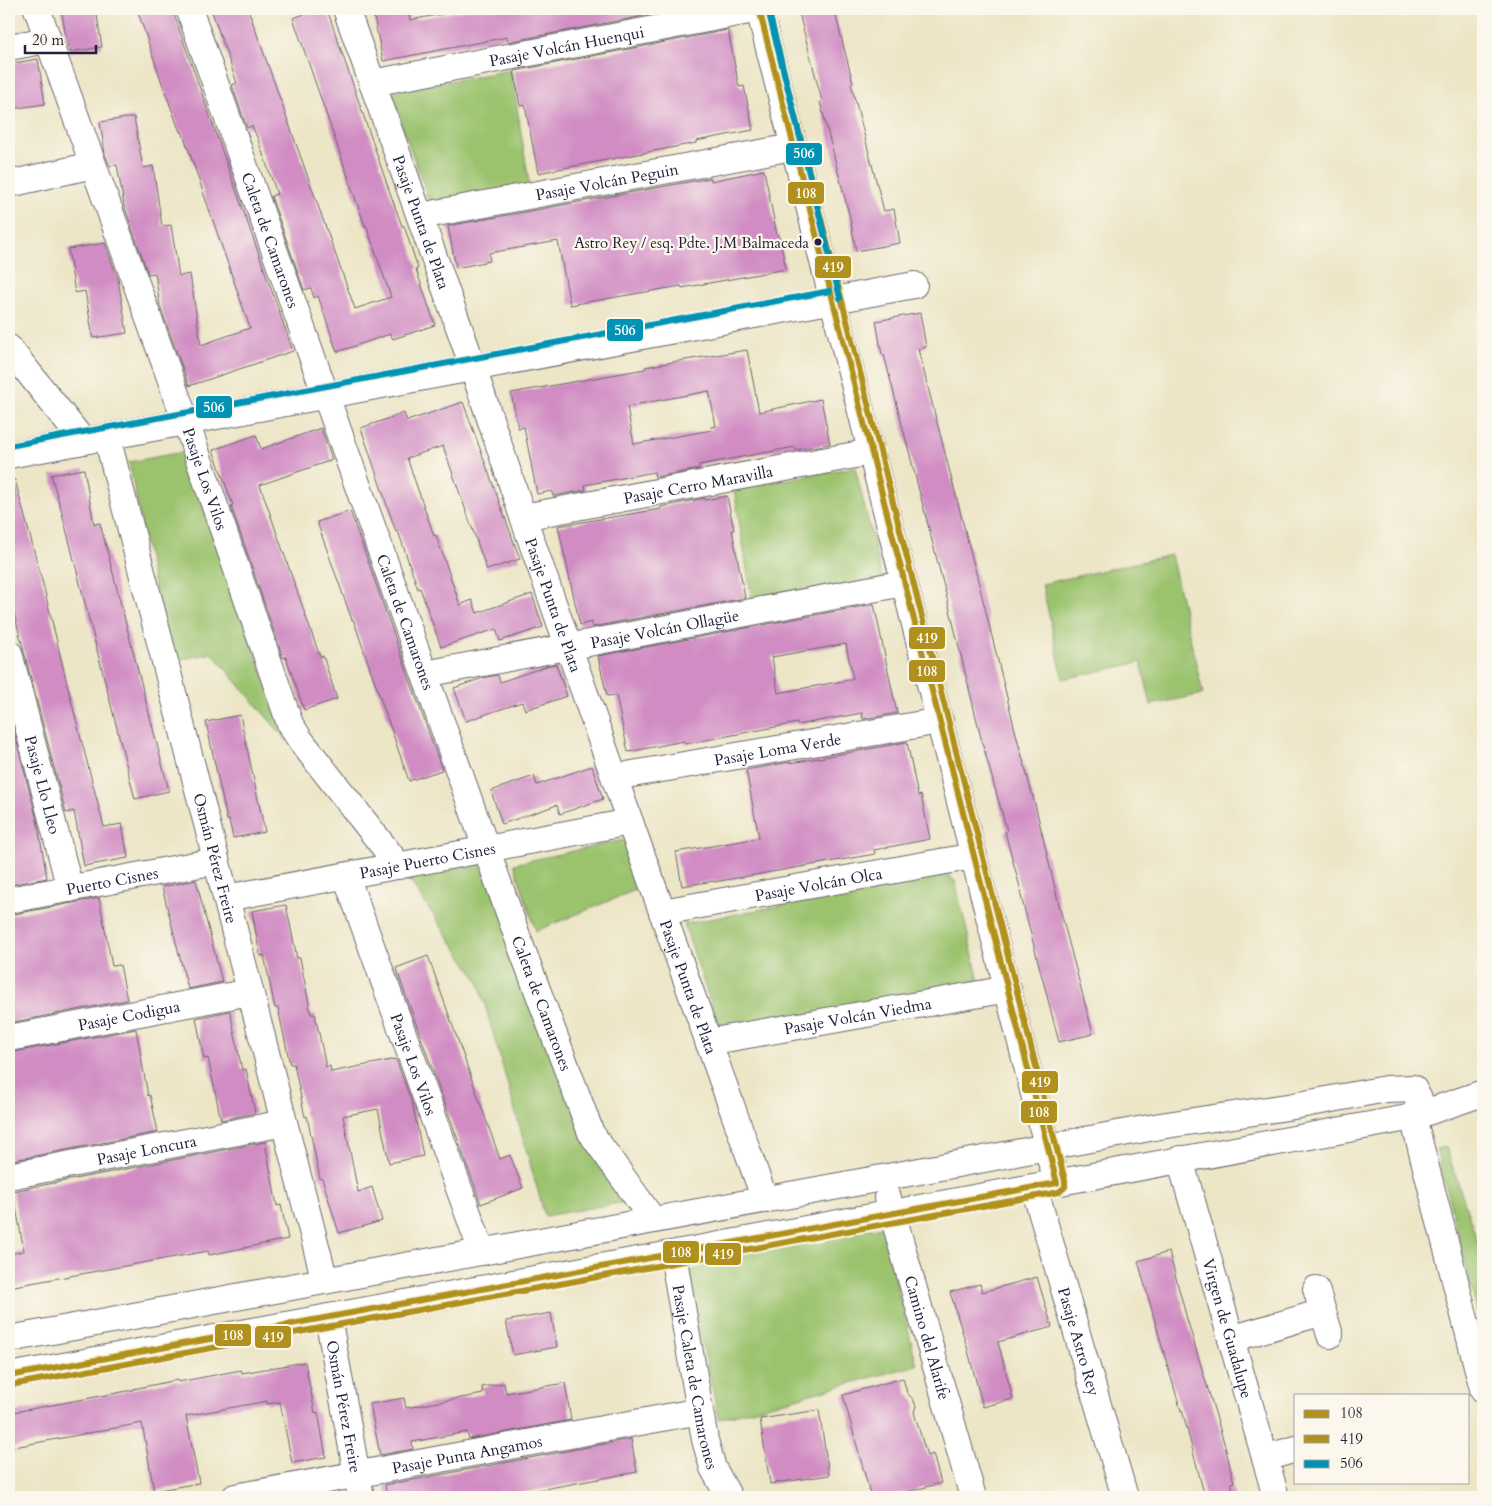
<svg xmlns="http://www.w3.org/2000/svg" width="1492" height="1506" viewBox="0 0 1492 1506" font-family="Cardo,serif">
<rect width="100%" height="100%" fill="#fbf7ec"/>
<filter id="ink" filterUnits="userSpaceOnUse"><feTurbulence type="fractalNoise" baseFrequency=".02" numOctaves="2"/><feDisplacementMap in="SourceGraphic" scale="10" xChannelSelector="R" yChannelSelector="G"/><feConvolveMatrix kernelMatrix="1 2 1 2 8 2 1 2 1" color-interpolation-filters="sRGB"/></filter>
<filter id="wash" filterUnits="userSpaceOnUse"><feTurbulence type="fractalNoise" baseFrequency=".0096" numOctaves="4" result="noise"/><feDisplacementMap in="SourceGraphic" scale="20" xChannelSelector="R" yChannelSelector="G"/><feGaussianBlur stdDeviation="1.12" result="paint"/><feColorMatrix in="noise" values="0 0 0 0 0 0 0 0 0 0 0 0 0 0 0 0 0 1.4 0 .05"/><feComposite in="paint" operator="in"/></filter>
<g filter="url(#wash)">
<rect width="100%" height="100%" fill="#ece5c6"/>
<g fill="#9bc36e" stroke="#5e7254">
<path d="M511 70 530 189 432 209 390 92Z"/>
<path d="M183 452 287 741 212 653 173 661 149 563 129 462Z"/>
<path d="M855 467 883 582 753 606 734 489Z"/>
<path d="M1171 555 1203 694 1151 705 1141 662 1063 679 1042 584Z"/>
<path d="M624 840 640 888 536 931 514 864Z"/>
<path d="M477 863 481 865 636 1200 545 1216 478 980 410 881 413 875Z"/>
<path d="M947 874 955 881 980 985 720 1030 684 924Z"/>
<path d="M1446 1147 1483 1258V1334L1436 1149Z"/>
<path d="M882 1227 917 1365 719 1419 684 1262Z"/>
</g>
<g id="blocks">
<g fill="#d08cc3" fill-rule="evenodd">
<path d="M61 9H96L102 47 69 52Z"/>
<path d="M137 9H172L293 351 189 386 160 306 155 273 148 274 124 205 117 165 110 166 105 154 100 122 134 117 143 168 153 166 162 226 171 225 179 276 190 274 201 345 250 328 182 131 180 132 163 86Z"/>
<path d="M211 9H248L355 309 391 297 366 225 365 226 293 18 320 9H327L389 190 402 226H404L418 268 416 269 435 325 393 339 390 334 337 352 318 296 314 298 311 288 304 290 271 196 277 194 257 137 252 126 247 128 232 85 237 83Z"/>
<path d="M470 9H680L508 42 507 37 383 61 374 17 408 10 410 20Z"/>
<path d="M798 9H834L853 83 851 84 884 211 894 209 900 243 856 251 850 218 820 102 822 101Z"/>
<path d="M728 30 739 87 744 86 753 130 696 141V143L538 173 525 105 520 106 514 71Z"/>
<path d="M38 59 45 104 11 109 9 96V64Z"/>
<path d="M764 170 777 235H779L786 269 682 288 681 286 570 305 558 241 489 253 490 261 456 268 448 226 688 182 711 178V181Z"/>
<path d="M105 243 118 279 127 333 93 338 85 291 75 293 68 249Z"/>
<path d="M920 313 926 347 918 349 981 592 1016 734 1036 808 1059 905 1093 1034 1059 1042 1020 892 1021 891 1005 832 1007 831 982 742 950 610 884 355H882L876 321Z"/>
<path d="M747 350 759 412 821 399 830 444 796 450 795 447 699 465V469L655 477 654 472 585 485 586 490 553 496 552 491 537 494 524 427 518 428 511 393 645 369V367L667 363ZM709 391 716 426 711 427 712 430 634 444 627 407 639 405V404Z"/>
<path d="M463 402 520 559 487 570 443 446 407 458 434 536 436 535 460 605 472 600 477 613 532 594 543 627 500 641 496 629 441 647 420 588 418 589 398 531 396 532 361 428 404 413 407 421Z"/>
<path d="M321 428 332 460 260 485 320 657 323 656 337 699 304 710 286 657 283 658 231 506 233 505 213 450 256 435 261 449Z"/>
<path d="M84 469 94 524 100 523 169 791 135 799 61 509 51 475Z"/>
<path d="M15 480 43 584 72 704 104 827 122 824 128 858 84 866 74 811 66 813 9 594V481Z"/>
<path d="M727 496 734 530H732L745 598 592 627V622L580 625 558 526 661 509V507L705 498V500Z"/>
<path d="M350 511 442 770 409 781 353 619 352 620 317 522Z"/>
<path d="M874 604 897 713 863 719 862 713 797 725V723L685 744 684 741 628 752 616 695 607 696 598 656ZM846 644 853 679 778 693 772 657Z"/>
<path d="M556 664 567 696 525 710 522 702 466 721 454 688 483 678 498 675 500 682 547 666Z"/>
<path d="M9 712 37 820 47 878 9 885Z"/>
<path d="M240 715 265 832 233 838 229 820H227L206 722Z"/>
<path d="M907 742 918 796 921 795 930 839 874 850 875 854 714 882V881L682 886 676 852 759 838 746 770 791 762V763Z"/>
<path d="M592 766 603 799 560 814 557 805 502 824 491 791 534 776 537 785Z"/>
<path d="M196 880 222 982 188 989 162 887Z"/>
<path d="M99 898 112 966 120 965 127 1000 9 1023V915Z"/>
<path d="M286 905 297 958H300L311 1014H315L326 1067 330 1066 331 1072 396 1059 413 1106 423 1156 389 1163 378 1109 343 1116 358 1192 372 1187 382 1221 339 1233 322 1178 320 1179 307 1116 305 1117 294 1064H290L278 1008H275L264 955 260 956 252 911Z"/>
<path d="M428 956 500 1159 510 1155 523 1188 481 1204 396 968Z"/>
<path d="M230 1011 242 1070 246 1069 255 1113 221 1120 208 1058 204 1059 196 1018Z"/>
<path d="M136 1029 148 1096 150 1095 158 1132 9 1161V1053Z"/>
<path d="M265 1142 277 1206 281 1205 288 1239 209 1255 208 1251 9 1287V1254L24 1251 13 1191Z"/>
<path d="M1169 1252 1187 1319 1225 1446 1234 1482 1231 1483 1235 1497H1205L1182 1410 1181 1411 1165 1357 1138 1261Z"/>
<path d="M1037 1277 1052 1327 998 1342 1013 1399 983 1407 967 1347 950 1292 980 1284 982 1292Z"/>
<path d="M551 1313 557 1347 513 1355 506 1321Z"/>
<path d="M305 1362 315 1413 318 1412 326 1457 292 1463 280 1402 267 1404V1401L186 1416 199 1483 154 1491 142 1423 9 1448V1413L133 1390V1389L177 1380 178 1382 241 1370 242 1373Z"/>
<path d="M903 1378 907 1393 913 1399 916 1406 914 1412 927 1456 933 1454 941 1483 888 1497H871L843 1395Z"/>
<path d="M504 1383 506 1393 565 1383 571 1420 469 1439 467 1432 412 1442 413 1449 380 1455 370 1404 404 1398 406 1408 483 1394 482 1387Z"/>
<path d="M819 1410 829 1475 770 1484 760 1419Z"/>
<path d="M631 1439 637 1472 500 1497H387L385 1485Z"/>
</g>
</g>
</g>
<g filter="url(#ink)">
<use href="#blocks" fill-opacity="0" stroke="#69666c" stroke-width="1"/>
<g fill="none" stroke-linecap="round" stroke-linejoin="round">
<g stroke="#69666c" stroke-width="28">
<g id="minor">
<path id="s1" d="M37 9 186 422 290 724 301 741 399 866"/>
<path id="s2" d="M189 9 520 944 591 1133 653 1220"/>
<path id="s3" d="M346 9 466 347 523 517 630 822 765 1200"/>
<path d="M759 9 1052 1165"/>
<path d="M9 47 48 40"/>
<path id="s4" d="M372 83 759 9"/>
<path d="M9 184 93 165"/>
<path id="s5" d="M420 216 793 147"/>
<path d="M9 348 83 441"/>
<path id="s6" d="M107 437 325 1281"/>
<path d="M9 455 914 285"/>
<path id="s7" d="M523 517 871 452"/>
<path id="s8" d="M9 653 70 889"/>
<path id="s9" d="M425 674 904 583"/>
<path id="s10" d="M615 777 940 721"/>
<path id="s11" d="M346 876 482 1252"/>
<path id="s12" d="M226 898 630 822"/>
<path id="s13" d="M9 900 216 861"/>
<path id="s14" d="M662 912 974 856"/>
<path id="s15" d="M9 1038 250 992"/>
<path id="s16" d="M708 1042 1008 989"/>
<path d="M1413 1117 1483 1389"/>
<path id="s17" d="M1180 1159 1276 1497"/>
<path id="s18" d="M9 1176 284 1123"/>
<path id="s19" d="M1034 1187 1125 1497"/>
<path id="s20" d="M888 1198 973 1497"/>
<path id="s21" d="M673 1254 705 1440 713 1468 729 1497"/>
<path d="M1316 1289 1330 1335"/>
<path id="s22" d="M328 1317 361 1497"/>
<path d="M9 1339 882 1178 1160 1126 1294 1106 1386 1089 1413 1088 1420 1101 1413 1117"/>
<path d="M1231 1339 1323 1312"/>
<path d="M9 1376 1413 1117 1483 1093"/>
<path d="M1265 1458 1296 1449"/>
<path id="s23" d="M235 1497 700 1411"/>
</g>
</g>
<use href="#minor" stroke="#fff" stroke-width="26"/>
<g stroke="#fbf7ec" stroke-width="10">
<path id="bus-1" d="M9 1376 1057 1183 759 9"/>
</g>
<g stroke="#fbf7ec" stroke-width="10">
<path id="bus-2" d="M11 1385 1059 1192 1065 1187V1181L768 9"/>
</g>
<g stroke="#fbf7ec" stroke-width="10">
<g id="bus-3">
<path d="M768 9 840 298"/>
<path d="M9 446 830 291"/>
</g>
</g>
<use href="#bus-1" stroke="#b0911d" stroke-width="6"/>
<use href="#bus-2" stroke="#b0911d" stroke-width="6"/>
<use href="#bus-3" stroke="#0093b3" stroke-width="6"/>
</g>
</g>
<circle fill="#22223b" stroke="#fbf7ec" stroke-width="2" cx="818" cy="242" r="4.5"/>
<g text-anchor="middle" stroke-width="4.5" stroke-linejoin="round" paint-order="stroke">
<g font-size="15" fill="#22223b" stroke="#fbf7ec" text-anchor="end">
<text x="809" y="248">Astro Rey / esq. Pdte. J.M Balmaceda</text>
</g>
<g font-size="16" fill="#22223b" stroke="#fbf7ec">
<text dy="6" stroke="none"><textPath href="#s4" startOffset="198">Pasaje Volcán Huenqui</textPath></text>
<text dy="6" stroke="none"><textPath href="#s5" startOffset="190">Pasaje Volcán Peguin</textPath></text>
<text dy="6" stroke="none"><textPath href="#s3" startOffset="226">Pasaje Punta de Plata</textPath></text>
<text dy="6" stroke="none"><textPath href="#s2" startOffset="245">Caleta de Camarones</textPath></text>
<text dy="6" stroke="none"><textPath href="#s1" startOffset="499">Pasaje Los Vilos</textPath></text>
<text dy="6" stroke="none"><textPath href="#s7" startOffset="178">Pasaje Cerro Maravilla</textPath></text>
<text dy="6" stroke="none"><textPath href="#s3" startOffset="631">Pasaje Punta de Plata</textPath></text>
<text dy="6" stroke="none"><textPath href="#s2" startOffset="650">Caleta de Camarones</textPath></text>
<text dy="6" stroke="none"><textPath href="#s9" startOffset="244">Pasaje Volcán Ollagüe</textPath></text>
<text dy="6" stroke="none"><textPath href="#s10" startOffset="165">Pasaje Loma Verde</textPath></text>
<text dy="6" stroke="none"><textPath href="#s8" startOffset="136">Pasaje Llo Lleo</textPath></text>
<text dy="6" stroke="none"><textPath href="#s6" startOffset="435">Osmán Pérez Freire</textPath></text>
<text dy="6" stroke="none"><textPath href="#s12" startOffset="205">Pasaje Puerto Cisnes</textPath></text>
<text dy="6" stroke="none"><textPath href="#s13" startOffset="105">Puerto Cisnes</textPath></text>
<text dy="6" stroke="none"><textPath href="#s14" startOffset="159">Pasaje Volcán Olca</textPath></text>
<text dy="6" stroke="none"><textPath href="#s3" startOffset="1036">Pasaje Punta de Plata</textPath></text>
<text dy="6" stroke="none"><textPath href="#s2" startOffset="1055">Caleta de Camarones</textPath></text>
<text dy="6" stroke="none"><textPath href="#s15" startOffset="122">Pasaje Codigua</textPath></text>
<text dy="6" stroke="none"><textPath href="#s16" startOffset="152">Pasaje Volcán Viedma</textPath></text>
<text dy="6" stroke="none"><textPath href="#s11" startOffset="200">Pasaje Los Vilos</textPath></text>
<text dy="6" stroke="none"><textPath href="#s18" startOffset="140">Pasaje Loncura</textPath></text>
<text dy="6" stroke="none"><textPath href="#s17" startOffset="176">Virgen de Guadalupe</textPath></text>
<text dy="6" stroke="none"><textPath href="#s20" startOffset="145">Camino del Alarife</textPath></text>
<text dy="6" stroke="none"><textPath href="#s19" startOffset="161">Pasaje Astro Rey</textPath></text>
<text dy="6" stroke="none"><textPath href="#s21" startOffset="125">Pasaje Caleta de Camarones</textPath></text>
<text dy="6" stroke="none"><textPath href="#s22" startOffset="91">Osmán Pérez Freire</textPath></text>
<text dy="6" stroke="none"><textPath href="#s23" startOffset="236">Pasaje Punta Angamos</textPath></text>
</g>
</g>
<g stroke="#fbf7ec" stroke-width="2">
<rect x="785" y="142" width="38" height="24" rx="5" fill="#0093b3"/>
<rect x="787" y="181" width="38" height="24" rx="5" fill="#b0911d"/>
<rect x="814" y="255" width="38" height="24" rx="5" fill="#b0911d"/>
<rect x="606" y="318" width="38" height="24" rx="5" fill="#0093b3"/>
<rect x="195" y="395" width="38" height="24" rx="5" fill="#0093b3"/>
<rect x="908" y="626" width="38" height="24" rx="5" fill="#b0911d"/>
<rect x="908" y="659" width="38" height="24" rx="5" fill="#b0911d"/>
<rect x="1021" y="1070" width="38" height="24" rx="5" fill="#b0911d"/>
<rect x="1020" y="1100" width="38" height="24" rx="5" fill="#b0911d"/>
<rect x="662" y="1240" width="38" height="24" rx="5" fill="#b0911d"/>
<rect x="704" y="1242" width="38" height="24" rx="5" fill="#b0911d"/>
<rect x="214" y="1323" width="38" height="24" rx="5" fill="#b0911d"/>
<rect x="254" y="1325" width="38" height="24" rx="5" fill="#b0911d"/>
</g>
<g font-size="14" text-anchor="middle" font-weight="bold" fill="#fff">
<text x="804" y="158">506</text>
<text x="806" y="198">108</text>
<text x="833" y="272">419</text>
<text x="625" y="335">506</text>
<text x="214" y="412">506</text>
<text x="927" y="643">419</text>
<text x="927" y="676">108</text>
<text x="1040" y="1087">419</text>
<text x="1039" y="1117">108</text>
<text x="681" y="1257">108</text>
<text x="723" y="1259">419</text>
<text x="233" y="1340">108</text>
<text x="273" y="1342">419</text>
</g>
<rect width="1492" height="1506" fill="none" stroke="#fbf7ec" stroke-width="30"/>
<rect x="1294" y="1394" width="175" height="90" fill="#fbf7ec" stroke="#a4a2a5"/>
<rect x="1304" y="1410" width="25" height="8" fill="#b0911d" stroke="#a4a2a5"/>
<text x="1340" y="1418" font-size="15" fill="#22223b">108</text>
<rect x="1304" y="1435" width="25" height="8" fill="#b0911d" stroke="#a4a2a5"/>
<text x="1340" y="1444" font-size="15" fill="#22223b">419</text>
<rect x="1304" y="1460" width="25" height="8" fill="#0093b3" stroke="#a4a2a5"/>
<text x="1340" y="1468" font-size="15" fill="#22223b">506</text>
<path d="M25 45v8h71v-8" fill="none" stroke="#22223b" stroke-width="2.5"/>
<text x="32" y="45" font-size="15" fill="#22223b" stroke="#fbf7ec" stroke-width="4" paint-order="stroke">20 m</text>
</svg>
